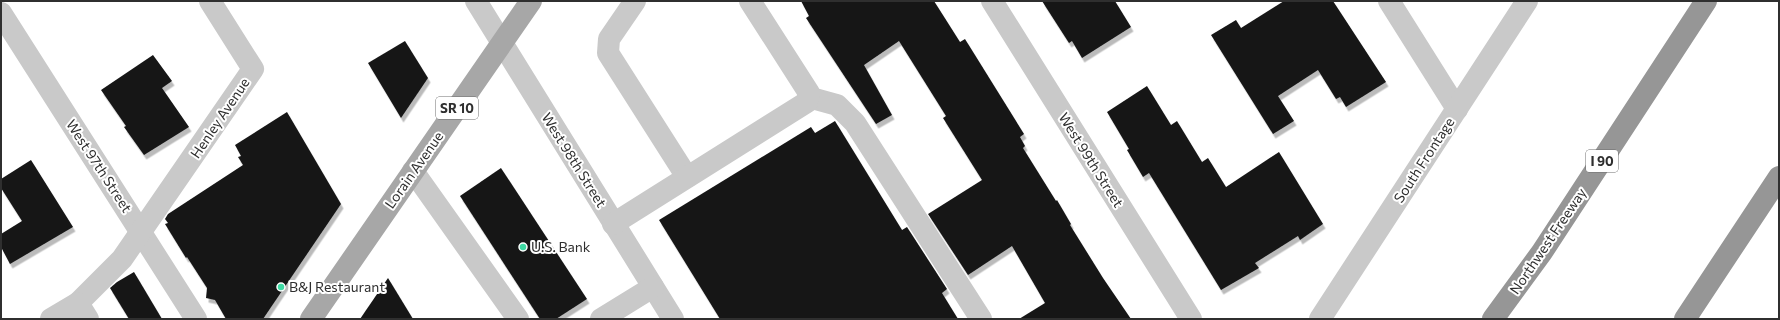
<svg xmlns="http://www.w3.org/2000/svg" width="1780" height="320" viewBox="0 0 1780 320" font-family="Commissioner,sans-serif">
<defs>
<filter id="shadow"><feDropShadow dx="2.5" dy="4.5" stdDeviation="0" flood-color="#0004"/></filter>
</defs>
<rect width="100%" height="100%" fill="#fff"/>
<g fill="#161616" filter="url(#shadow)">
<path d="M801 1H934L960 42 965 39 1024 134 1020 137 1025 146 1023 148 1056 201 1057 200 1071 224 1070 225 1103 278 1131 319H1019L1045 303 1012 246 968 275 928 214 982 180 943 118 946 116 899 41 864 65 892 115 876 124 806 18 809 16Z"/>
<path d="M1042 1H1115L1131 27 1082 58 1072 41 1069 43Z"/>
<path d="M1284 1H1333L1386 82 1346 107 1340 97 1336 99 1318 70 1278 96 1294 121 1273 134 1211 35 1236 20 1241 28Z"/>
<path d="M405 41 428 78 401 118 368 63Z"/>
<path d="M153 55 172 81 162 88 189 127 144 155 124 127 126 126 101 90Z"/>
<path d="M1147 86 1171 125 1177 121 1202 162 1208 158 1226 187 1279 152 1323 224 1300 240 1298 236 1255 263 1259 268 1221 290 1149 173 1143 177 1127 150 1129 149 1107 112Z"/>
<path d="M287 112 341 204 263 319H226L215 300 206 298 207 288 187 257 186 258 165 224 168 223 165 219 168 214 243 165 238 157 241 156 235 145Z"/>
<path d="M835 121 902 230 907 227 947 289 942 293 958 319H720L659 220 811 127 815 133Z"/>
<path d="M31 160 73 227 10 264 1 247V234L22 221 1 188V179Z"/>
<path d="M501 168 587 299 556 319H540L460 196Z"/>
<path d="M134 272 162 319H129L110 288 117 282Z"/>
<path d="M388 278 413 319H360Z"/>
</g>
<g fill="none" stroke-linecap="round" stroke-linejoin="round">
<g stroke="#c9c9c9" stroke-width="22">
<path d="M476 1 673 319"/>
<path d="M635 1 609 39 608 53 687 177"/>
<path d="M992 1 1191 319"/>
<path d="M1389 1 1457 109"/>
<path d="M1 13 196 319"/>
<path d="M808 97 837 105 855 123 981 319"/>
<path d="M413 171 518 319"/>
<path d="M613 224 807 102 809 93 750 1"/>
<path d="M78 303 122 259 253 69 210 1"/>
<path d="M51 319 78 303 88 319"/>
<path d="M601 319 653 287"/>
<path d="M1320 319 1527 1"/>
</g>
<path stroke="#a7a7a7" stroke-width="22" d="M311 319 531 1"/>
<g stroke="#969696" stroke-width="22">
<path d="M1493 319 1542 252 1706 1"/>
<path d="M1685 319 1779 177"/>
</g>
</g>
<g fill="#3edaa3" stroke="#fff" stroke-width="1.5">
<circle cx="523" cy="247" r="4"/>
<circle cx="281" cy="287" r="4"/>
</g>
<g text-anchor="middle" stroke-width="4" stroke-linejoin="round" paint-order="stroke">
<g fill="#fff" stroke="#6d6d6d" stroke-width="1">
<rect x="436" y="97" width="42" height="22" rx="3"/>
<rect x="1586" y="150" width="32" height="22" rx="3"/>
</g>
<g font-size="13" font-weight="bold" fill="#2f2f2f">
<text x="457" y="113">SR 10</text>
<text x="1602" y="166">I 90</text>
</g>
<g font-size="14" fill="#2f2f2f" stroke="#fff">
<text transform="translate(220 118) rotate(-56)" y="5">Henley Avenue</text>
<text transform="translate(574 160) rotate(58)" y="5">West 98th Street</text>
<text transform="translate(1091 160) rotate(58)" y="5">West 99th Street</text>
<text transform="translate(1424 160) rotate(-57)" y="5">South Frontage</text>
<text transform="translate(99 166) rotate(57)" y="5">West 97th Street</text>
<text transform="translate(414 170) rotate(-55)" y="5">Lorain Avenue</text>
<text transform="translate(1548 241) rotate(-56)" y="5">Northwest Freeway</text>
</g>
<g font-size="14" fill="#2f2f2f" stroke="#fff" text-anchor="start">
<text x="531" y="252">U.S. Bank</text>
<text x="289" y="292">B&amp;J Restaurant</text>
</g>
</g>
<rect width="1780" height="320" fill="none" stroke="#2f2f2f" stroke-width="4"/>
</svg>
